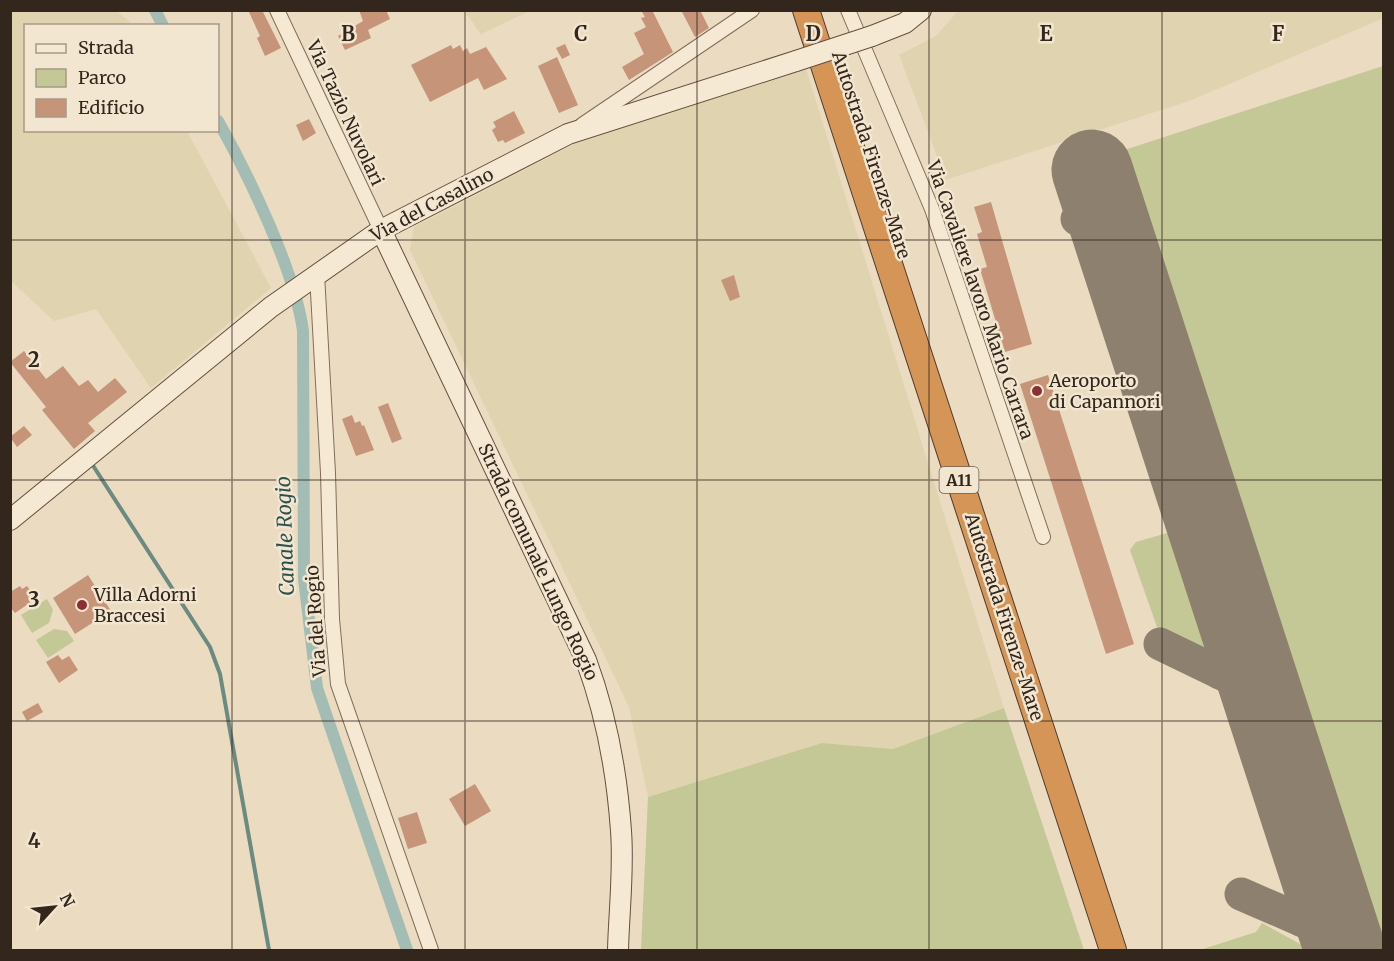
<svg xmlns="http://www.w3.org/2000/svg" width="1394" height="961" viewBox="0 0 1394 961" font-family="Merriweather,serif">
<rect width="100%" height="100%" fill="#eadbc1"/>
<g fill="#dfd4af">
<path d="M10 11H116L129 21 131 25 26 26V130L187 131 271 288 151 388 96 309 54 321 11 281Z"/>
<path d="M464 11H530L481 34Z"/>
<path d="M958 11 1383 10 1384 18 1189 101 939 182 936 153 899 55 936 36Z"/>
<path d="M806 69 1004 708 893 749 822 743 648 797 629 707 410 250 414 227 574 144Z"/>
</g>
<g fill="#c4c796">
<path d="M1383 66 1384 950H1368L1109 155Z"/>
<path d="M1188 527 1230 653 1228 664 1217 661 1157 627 1130 550 1136 542Z"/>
<path d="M47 599 53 610 49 623 32 633 21 615Z"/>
<path d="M54 629 67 631 74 641 48 658 36 640Z"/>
<path d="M1004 708 1084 950H641L648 797 822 743 893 749Z"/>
<path d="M1262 923 1311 950H1200L1256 932Z"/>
</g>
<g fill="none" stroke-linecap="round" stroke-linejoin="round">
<path stroke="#6b8a80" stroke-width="4" d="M92 464 210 647 220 674 269 950"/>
<g stroke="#a3bdb4" stroke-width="12">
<path d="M155 10 163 26"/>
<path d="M218 121C248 174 295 271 303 331L304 579 317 688 407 950"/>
</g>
<g stroke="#8e806f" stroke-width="33">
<path d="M1077 219 1105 211"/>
<path d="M1160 644 1249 687 1265 705"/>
<path d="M1220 673 1239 665 1245 644"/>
<path d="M1241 894 1317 927 1345 950"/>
<path d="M1301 920C1318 918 1324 916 1328 898"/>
</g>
<path stroke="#8e806f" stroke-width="81" d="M1092 170 1345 950"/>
</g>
<g fill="#c69479">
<path d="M248 10H262L281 48 265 56 257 38 260 36Z"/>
<path d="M359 10H386L390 19 368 30 371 38 345 50 338 36 363 21Z"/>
<path d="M641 10H652L673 52 629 80 622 67 644 54 634 33 646 27 641 18 645 17Z"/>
<path d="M681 10H700L709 28 695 37Z"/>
<path d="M565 44 570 55 562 59 556 48Z"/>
<path d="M451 45 453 49 460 45 463 51 467 48 470 54 486 47 507 79 484 90 478 78 430 102 411 65Z"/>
<path d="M557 57 578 105 559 113 538 66Z"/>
<path d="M514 111 525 133 505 143 503 140 498 142 492 130 496 127 493 122Z"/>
<path d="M309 119 316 133 303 141 296 125Z"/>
<path d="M991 202 1032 344 1005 352 980 269 987 267 977 234 982 232 974 207Z"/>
<path d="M734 275 740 297 730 301 721 280Z"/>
<path d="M24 351 46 379 63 366 79 386 88 380 98 392 115 378 127 392 88 423 95 431 74 449 42 410 46 407 10 362Z"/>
<path d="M1048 375 1134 644 1106 654 1020 384Z"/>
<path d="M388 403 402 439 392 443 378 407Z"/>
<path d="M352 415 355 423 360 421 362 426 364 425 374 450 356 456 342 419Z"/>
<path d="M24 426 32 435 17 447 10 437Z"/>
<path d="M88 575 111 611 75 634 53 598Z"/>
<path d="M20 586 22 589 27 586 33 594 29 597 31 602 15 613 10 607V592Z"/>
<path d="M58 655 62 660 69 656 78 670 59 683 46 662Z"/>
<path d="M38 703 43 712 27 721 22 712Z"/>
<path d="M475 784 491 811 465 826 449 799Z"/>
<path d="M417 812 427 843 408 849 398 818Z"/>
</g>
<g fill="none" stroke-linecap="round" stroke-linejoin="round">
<g stroke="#826d5a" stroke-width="16">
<g id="street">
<path d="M277 10 381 230"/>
<path d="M848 10 932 209 1043 537"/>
<path d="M582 125 752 10"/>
<path d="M317 274 328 473 332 619 338 684 431 950"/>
</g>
</g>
<g stroke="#644e3d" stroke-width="22">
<g id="secondary">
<path d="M872 36 905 23 921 10"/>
<path d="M381 230 586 660C606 714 617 773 621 831 624 870 619 911 618 950"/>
<path d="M10 520 271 307 381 230 568 134 796 61"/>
</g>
</g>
<g stroke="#503c2e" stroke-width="28">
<path id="highway" d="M806 10 1113 950"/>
</g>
<use href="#street" stroke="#f6e9d3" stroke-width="14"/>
<use href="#secondary" stroke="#f6e9d3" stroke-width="20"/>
<use href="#highway" stroke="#d49557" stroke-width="26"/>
<g stroke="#644e3d" stroke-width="22" stroke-linecap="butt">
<path id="secondary-bridge" d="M796 61 872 36"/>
</g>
<use href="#secondary-bridge" stroke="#f6e9d3" stroke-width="20"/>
</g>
<path fill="none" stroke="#33261d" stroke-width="1.5" stroke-opacity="0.55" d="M232 10V950M465 10V950M697 10V950M929 10V950M1162 10V950M10 240H1384M10 480H1384M10 721H1384"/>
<g fill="#8c2e35" stroke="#f2e6d0" stroke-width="2">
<circle cx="1037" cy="391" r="6"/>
<circle cx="82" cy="605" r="6"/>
</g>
<g text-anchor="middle" stroke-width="5" stroke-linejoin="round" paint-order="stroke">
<rect fill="#f2e6d0" stroke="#6c6053" stroke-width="1.5" x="939.5" y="467" width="39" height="26" rx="4.5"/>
<g font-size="16" font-weight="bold" fill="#33261d">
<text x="959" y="486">A11</text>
</g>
<g font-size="18" fill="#33261d" stroke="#f2e6d0">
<text transform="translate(345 113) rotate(65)" y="6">Via Tazio Nuvolari</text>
<text transform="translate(871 155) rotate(72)" y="6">Autostrada Firenze-Mare</text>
<text transform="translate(432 205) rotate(-28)" y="6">Via del Casalino</text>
<text transform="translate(980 300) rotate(71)" y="6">Via Cavaliere lavoro Mario Carrara</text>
<text transform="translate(538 562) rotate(65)" y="6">Strada comunale Lungo Rogio</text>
<text transform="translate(1004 617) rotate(72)" y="6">Autostrada Firenze-Mare</text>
<text transform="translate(316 621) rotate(-94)" y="6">Via del Rogio</text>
</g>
<g font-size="18" fill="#33261d" stroke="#f2e6d0" text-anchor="start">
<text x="1049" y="387">Aeroporto<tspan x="1049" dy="21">di Capannori</tspan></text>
<text x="94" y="601">Villa Adorni<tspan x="94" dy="21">Braccesi</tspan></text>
</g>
<g font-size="20" font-style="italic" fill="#2d514d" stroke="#f2e6d0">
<text transform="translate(285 536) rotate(-92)" y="7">Canale Rogio</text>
</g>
</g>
<g font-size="20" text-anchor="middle" font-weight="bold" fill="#33261d" stroke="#f2e6d0" stroke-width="5" stroke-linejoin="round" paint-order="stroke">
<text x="348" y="41">B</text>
<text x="581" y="41">C</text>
<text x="813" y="41">D</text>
<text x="1046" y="41">E</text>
<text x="1278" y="41">F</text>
<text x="34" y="367">2</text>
<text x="34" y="607">3</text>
<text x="34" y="848">4</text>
</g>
<rect width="1394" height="961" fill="none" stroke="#33261d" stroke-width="24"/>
<rect x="24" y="24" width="195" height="108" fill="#f2e6d0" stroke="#a69988" stroke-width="1.5"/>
<rect x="36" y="44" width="30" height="9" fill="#f6e9d3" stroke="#a69988" stroke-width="1.5"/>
<text x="78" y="54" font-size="18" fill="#33261d">Strada</text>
<rect x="36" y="69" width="30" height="18" fill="#c4c796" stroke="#a69988" stroke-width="1.5"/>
<text x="78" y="84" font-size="18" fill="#33261d">Parco</text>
<rect x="36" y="99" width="30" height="18" fill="#c69479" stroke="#a69988" stroke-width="1.5"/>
<text x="78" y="114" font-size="18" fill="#33261d">Edificio</text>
<g transform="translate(54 907) rotate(63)" stroke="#f2e6d0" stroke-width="4.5" paint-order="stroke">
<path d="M0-4.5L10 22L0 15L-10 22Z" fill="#33261d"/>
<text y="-9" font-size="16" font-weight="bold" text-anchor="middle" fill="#33261d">N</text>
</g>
</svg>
